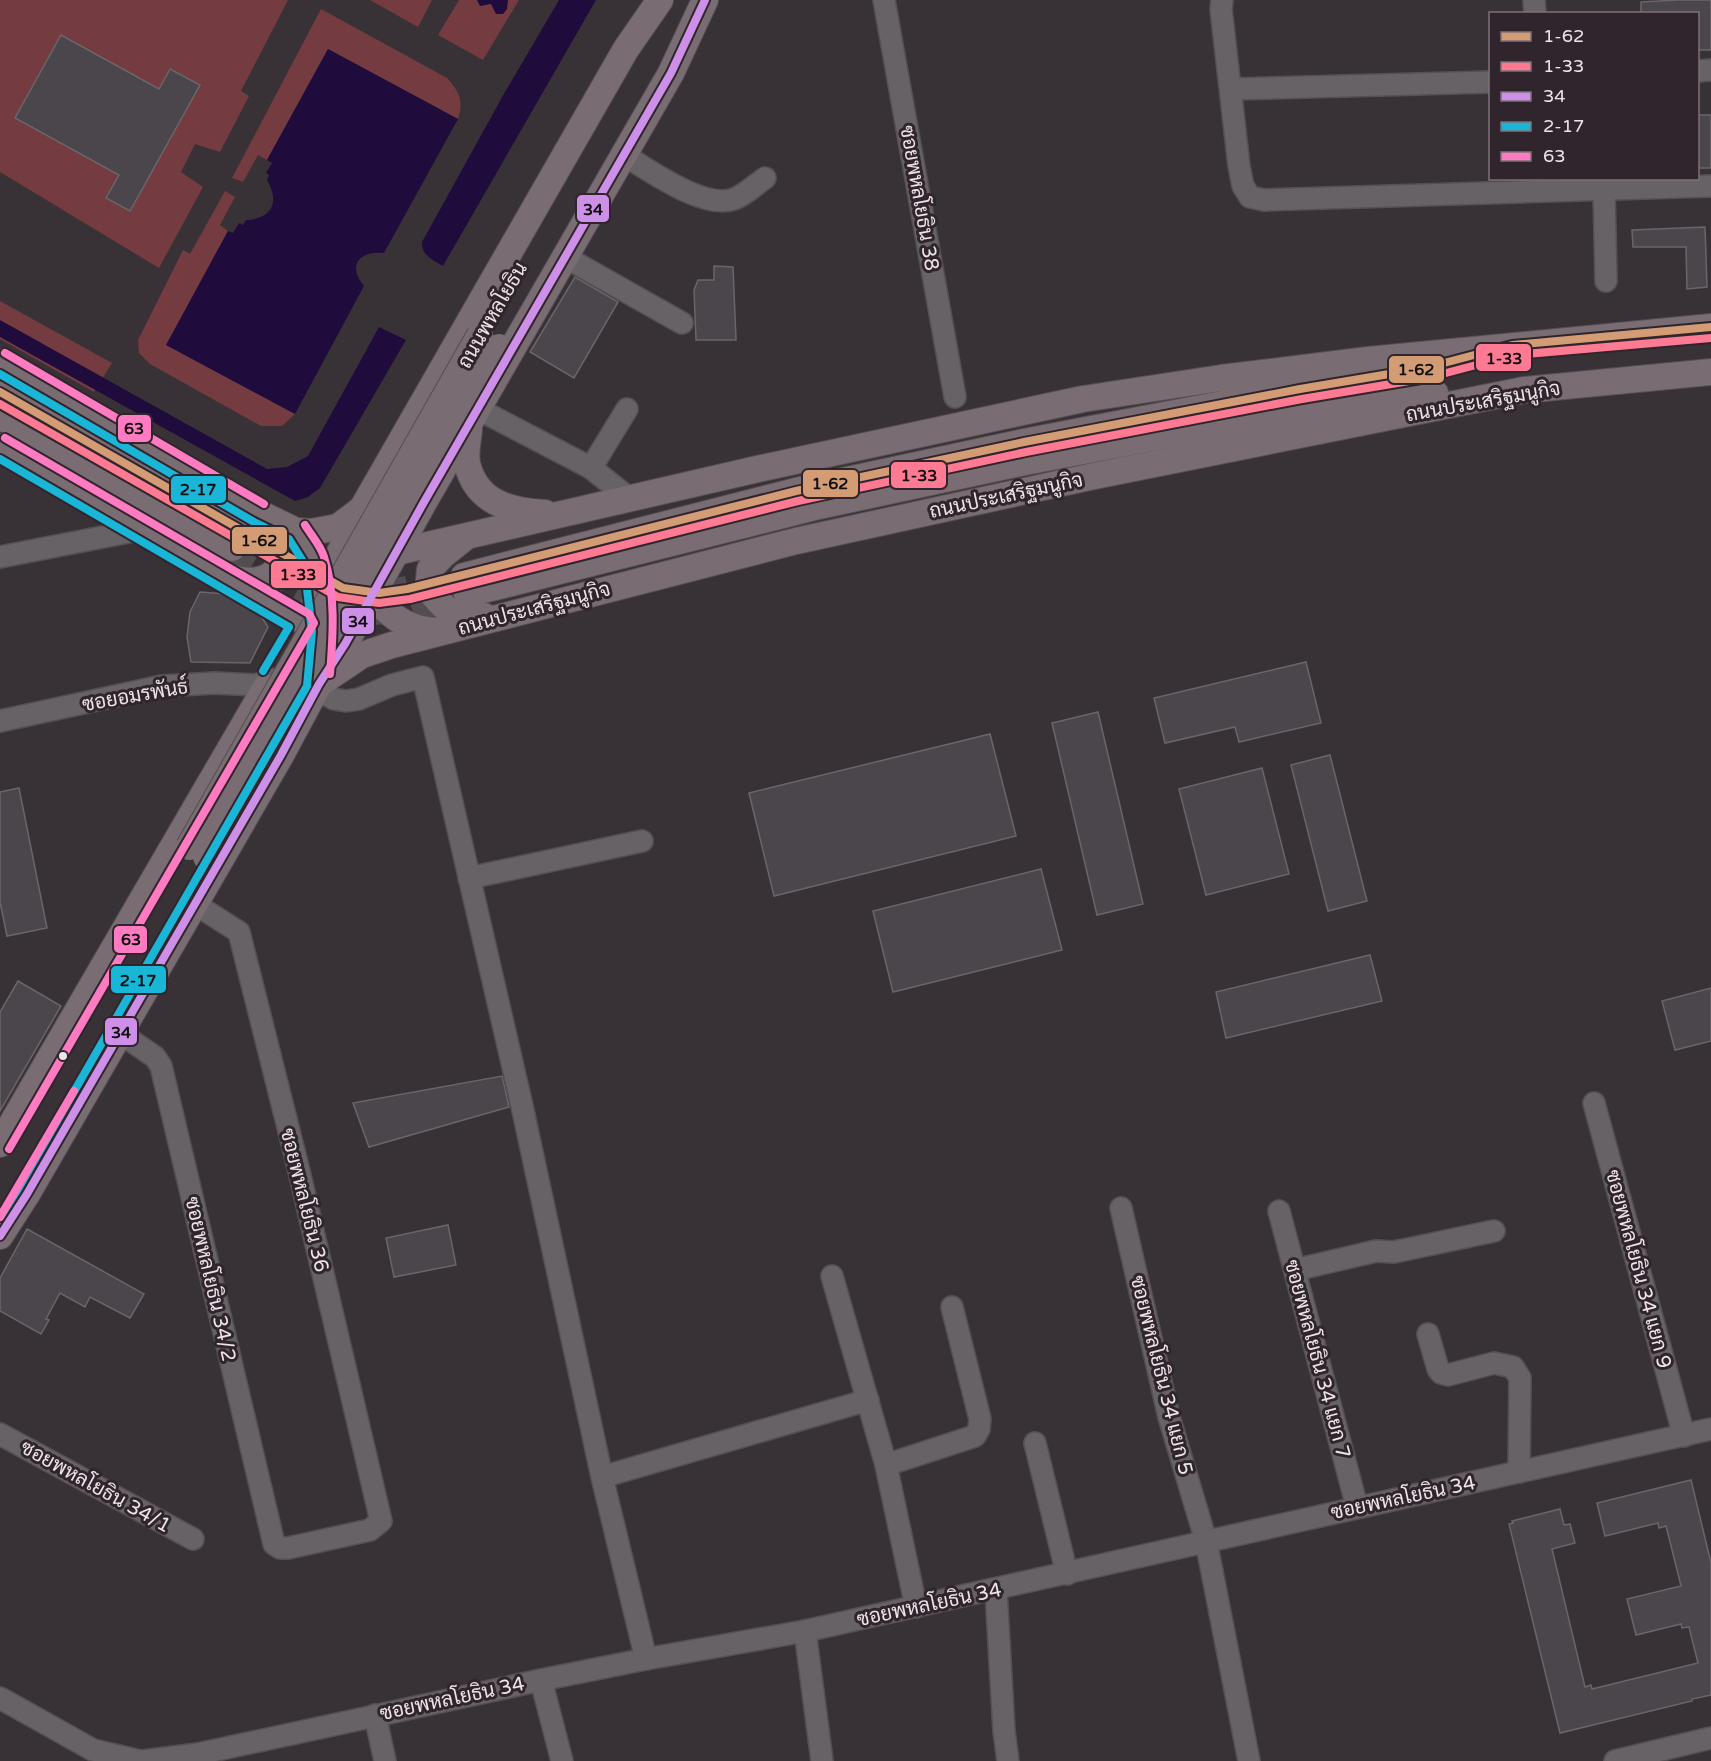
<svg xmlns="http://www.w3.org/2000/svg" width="1711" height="1761" viewBox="0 0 1711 1761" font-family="'Varela Round',Sarabun,sans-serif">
<rect width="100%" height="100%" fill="#383237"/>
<g fill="#743b40">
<path d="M0 0H288L241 91 249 96 220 152 195 144 181 172 203 187 159 268 0 172Z"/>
<path d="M370 0H432L418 27Z"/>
<path d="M459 0H519L483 60 438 35Z"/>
<path d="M321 9 447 78C459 91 464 101 458 119L328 49 267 160 258 155 243 182 232 178Z"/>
<path d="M225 191 235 197 220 225 228 231 167 345 295 414 282 426H261L150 364 139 353 138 340 183 250 190 254Z"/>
<path d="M0 301 112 363 94 392 0 339Z"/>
</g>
<g fill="#200b3d">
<path d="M477 0H508L507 9 503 14H496L491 4 480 6Z"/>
<path d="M559 0H596L443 266C433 260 421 255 422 242L505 92Z"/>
<path d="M328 49 458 119 384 253C359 251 347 265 364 286L295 414 166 345 228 231 233 233 239 223 243 225 246 220C272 219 280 202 267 180L269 175 266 173 272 163 267 160Z"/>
<path d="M0 320 267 469 287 467 308 456 379 327 406 340 320 488 308 497 295 501 0 337Z"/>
</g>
<g fill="#4a464b" stroke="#6a656a" stroke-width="1.5">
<path d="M1678 0H1711V50H1698V14H1641V2Z"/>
<path d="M61 35 159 89 170 69 200 85 130 211 106 198 119 175 15 118Z"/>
<rect x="1698" y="115" width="13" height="53"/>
<path d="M1705 227 1707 287 1687 289 1686 247H1633L1632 230Z"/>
<path d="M714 266 733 267 736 340H696L694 290 698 280H714Z"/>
<path d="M575 277 618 302 574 378 530 352Z"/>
<path d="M200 592 226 594 260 614 268 627 250 663 191 662 187 637 190 612Z"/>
<path d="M1306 662 1321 723 1239 742 1235 727 1165 743 1154 698Z"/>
<path d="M1098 712 1143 904 1097 915 1052 723Z"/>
<path d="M990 734 1016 836 774 896 749 793Z"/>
<path d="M1330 755 1367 901 1328 911 1291 765Z"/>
<path d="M1262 768 1289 874 1206 895 1179 789Z"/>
<path d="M19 788 47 928 7 936 0 902V792Z"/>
<path d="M1041 869 1062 950 893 992 873 911Z"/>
<path d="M1370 955 1382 1001 1226 1038 1216 992Z"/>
<path d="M18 981 61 1006 0 1111V1012Z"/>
<path d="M1711 988V1041L1675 1050 1662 1001Z"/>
<path d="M502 1076 509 1107 369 1147 353 1103Z"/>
<path d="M448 1225 456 1265 394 1277 386 1238Z"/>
<path d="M27 1229 144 1294 130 1318 90 1297 85 1307 60 1293 46 1319 49 1320 41 1334 0 1311V1278Z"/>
<path d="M1691 1480 1711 1563V1695L1692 1699V1701L1560 1733 1509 1524 1513 1523 1512 1521 1560 1509 1564 1525 1570 1524 1575 1543 1552 1549 1585 1687 1591 1685 1592 1689 1698 1663 1689 1627 1682 1628 1681 1624 1636 1635 1627 1599 1681 1586 1666 1526 1659 1528 1658 1523 1605 1536 1597 1503Z"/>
</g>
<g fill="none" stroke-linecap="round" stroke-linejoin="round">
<g stroke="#534d52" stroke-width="26" stroke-dasharray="26 13" stroke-linecap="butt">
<path d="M242 530 343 588 379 593 407 589 464 576"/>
<path d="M232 548 334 608"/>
<path d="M373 612 409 609 458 596"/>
</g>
<g stroke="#554f53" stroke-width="24">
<g id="minor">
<path d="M884 0 955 397"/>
<path d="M1222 0 1221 9 1239 166 1243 186 1250 197 1264 200 1711 186"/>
<path d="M1534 0 1535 14"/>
<path d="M1698 71 1711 70"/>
<path d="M1231 89 1490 82"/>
<path d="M624 155C649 170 704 210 734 199 745 195 755 185 765 178"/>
<path d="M1604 189 1606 281"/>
<path d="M565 257 682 323"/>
<path d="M478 409 591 468 630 499"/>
<path d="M591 468 627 409"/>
<path d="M0 557 144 529"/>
<path d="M317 690 334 699 346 701 359 699 392 685 423 677 522 1106 602 1477 646 1659"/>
<path d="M0 721 162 686 215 683 257 685 270 679"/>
<path d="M469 878 642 841"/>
<path d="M120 1033 155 1057 161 1066 274 1544 280 1548H288L370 1530 381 1521 298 1167 239 932 195 904"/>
<path d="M1594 1103 1684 1436"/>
<path d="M1121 1208 1169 1417 1206 1541 1249 1761"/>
<path d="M1279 1211 1357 1507"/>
<path d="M1295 1270 1376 1251 1394 1252 1494 1231"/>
<path d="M832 1276 886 1465 916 1607"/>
<path d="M1428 1334 1438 1369 1441 1373 1448 1375 1494 1363 1513 1367 1520 1378 1519 1472"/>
<path d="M0 1434 193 1539"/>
<path d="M1035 1443 1067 1574"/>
<path d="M886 1465 975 1436 979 1429 980 1419 952 1307"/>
<path d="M602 1477 868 1400"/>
<path d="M996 1590 1004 1731 1008 1761"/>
<path d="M805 1631 822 1761"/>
<path d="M541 1680 562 1761"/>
<path d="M0 1698 93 1750 140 1761"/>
<path d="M375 1715 385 1761"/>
<path d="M143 1761 198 1754 541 1680 646 1659 805 1631 1711 1429"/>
<path d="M1615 1761 1711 1738"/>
</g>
</g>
<g stroke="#554f53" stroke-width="28">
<g id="major">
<path d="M0 362 183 467 259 513 296 531 311 532 338 527 362 509"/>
<path d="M0 392 242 530"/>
<path d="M0 416 232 548"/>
<path d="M469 430C468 440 465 453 467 463 476 503 510 511 545 513"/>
<path d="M0 447 333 638"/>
<path d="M296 531 314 559 319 597"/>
<path d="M463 539 443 555 430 569 428 589C451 615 449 616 484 616"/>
<path d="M365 574 389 554 397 552 762 468 1083 399 1221 378 1368 360 1711 327"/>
<path d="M464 576 796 491 1024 442 1300 389 1413 370"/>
<path d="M233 578C257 585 287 578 279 546 276 534 266 523 259 513"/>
<path d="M365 581C379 610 405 631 439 631"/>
<path d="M467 594 819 506 1025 462 1291 412 1435 393"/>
<path d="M314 603 362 509 475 312 626 49 660 0"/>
<path d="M319 684 362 655 392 645 796 541 1094 476 1524 390 1711 372"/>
<path d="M0 1144 266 687"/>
<path d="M0 1236 27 1194 281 755 319 684 345 644 424 502 671 73 705 0"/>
</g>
</g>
<use href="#minor" stroke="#676265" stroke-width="21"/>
<use href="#major" stroke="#796c72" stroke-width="26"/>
<g stroke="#554f53" stroke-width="28" stroke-linecap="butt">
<g id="major-bridge">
<path d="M189 847 480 335"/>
<path d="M206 857 406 503 499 347"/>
</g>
</g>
<use href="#major-bridge" stroke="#796c72" stroke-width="26"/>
<g stroke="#31252d" stroke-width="12">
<path id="bus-1" d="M0 392 343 588 379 593 407 589 796 491 1024 442 1300 389 1425 368 1512 345 1711 327"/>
</g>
<g stroke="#31252d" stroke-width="12">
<path id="bus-2" d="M0 404 338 597 379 603 410 599 798 501 1026 452 1302 399 1427 378 1514 355 1711 338"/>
</g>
<g stroke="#31252d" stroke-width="12">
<path id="bus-3" d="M0 1236 27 1194 281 755 319 684 345 644 424 502 671 73 705 0"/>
</g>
<g stroke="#31252d" stroke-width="12">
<g id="bus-4">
<path d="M0 374 254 522 289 539 304 563 312 632 307 686 18 1189 0 1217"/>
<path d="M0 459 289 627 263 671"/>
</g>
</g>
<g stroke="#31252d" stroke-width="12">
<g id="bus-5">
<path d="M5 353 264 504"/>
<path d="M5 438 309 614 314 623 9 1149"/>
<path d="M305 525C311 535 321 546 324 557 336 594 333 636 330 674"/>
<path d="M0 1217 74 1091"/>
</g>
</g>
<use href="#bus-1" stroke="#d39c74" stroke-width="8"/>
<use href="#bus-2" stroke="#fe7a93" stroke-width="8"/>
<use href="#bus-3" stroke="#ce8fe9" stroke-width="8"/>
<use href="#bus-4" stroke="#1ab6d8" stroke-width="8"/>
<use href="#bus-5" stroke="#fe7ac1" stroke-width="8"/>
</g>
<circle fill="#ece4e9" stroke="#31252d" stroke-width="2" cx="63" cy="1056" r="5"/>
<g text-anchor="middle" stroke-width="6" stroke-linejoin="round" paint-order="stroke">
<g font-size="20" fill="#ece4e9" stroke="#31252d">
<text transform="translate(920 198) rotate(80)" y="7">ซอยพหลโยธิน 38</text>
<text transform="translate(492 315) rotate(-60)" y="7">ถนนพหลโยธิน</text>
<text transform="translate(1483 401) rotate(-10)" y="7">ถนนประเสริฐมนูกิจ</text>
<text transform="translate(1006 495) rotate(-12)" y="7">ถนนประเสริฐมนูกิจ</text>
<text transform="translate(534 608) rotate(-15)" y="7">ถนนประเสริฐมนูกิจ</text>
<text transform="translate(135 695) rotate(-10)" y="7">ซอยอมรพันธ์</text>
<text transform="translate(305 1200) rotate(76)" y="7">ซอยพหลโยธิน 36</text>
<text transform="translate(1639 1269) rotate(75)" y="7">ซอยพหลโยธิน 34 แยก 9</text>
<text transform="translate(211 1279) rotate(77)" y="7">ซอยพหลโยธิน 34/2</text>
<text transform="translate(1318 1359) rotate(75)" y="7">ซอยพหลโยธิน 34 แยก 7</text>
<text transform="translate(1162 1375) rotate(76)" y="7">ซอยพหลโยธิน 34 แยก 5</text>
<text transform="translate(96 1486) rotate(29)" y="7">ซอยพหลโยธิน 34/1</text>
<text transform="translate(1403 1497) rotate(-12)" y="7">ซอยพหลโยธิน 34</text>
<text transform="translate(929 1604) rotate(-12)" y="7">ซอยพหลโยธิน 34</text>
<text transform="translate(452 1698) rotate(-12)" y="7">ซอยพหลโยธิน 34</text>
</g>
</g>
<g stroke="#31252d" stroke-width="2">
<rect x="576" y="194" width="34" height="29" rx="6" fill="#ce8fe9"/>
<rect x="1475" y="343" width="57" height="29" rx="6" fill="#fe7a93"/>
<rect x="1388" y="355" width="57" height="29" rx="6" fill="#d39c74"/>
<rect x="117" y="414" width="35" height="29" rx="6" fill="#fe7ac1"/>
<rect x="890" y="461" width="57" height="28" rx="6" fill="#fe7a93"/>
<rect x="802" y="469" width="57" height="29" rx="6" fill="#d39c74"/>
<rect x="170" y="475" width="57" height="29" rx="6" fill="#1ab6d8"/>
<rect x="231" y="526" width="57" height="29" rx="6" fill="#d39c74"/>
<rect x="270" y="560" width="57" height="29" rx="6" fill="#fe7a93"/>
<rect x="341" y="607" width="34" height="28" rx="6" fill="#ce8fe9"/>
<rect x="113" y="925" width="35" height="29" rx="6" fill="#fe7ac1"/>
<rect x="110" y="965" width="57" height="29" rx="6" fill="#1ab6d8"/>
<rect x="104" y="1017" width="34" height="29" rx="6" fill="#ce8fe9"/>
</g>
<g font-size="16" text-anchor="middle" font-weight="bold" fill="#111">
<text x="593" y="215">34</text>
<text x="1504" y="364">1-33</text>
<text x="1416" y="375">1-62</text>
<text x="134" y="434">63</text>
<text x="919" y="481">1-33</text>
<text x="830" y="489">1-62</text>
<text x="198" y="495">2-17</text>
<text x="259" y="546">1-62</text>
<text x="298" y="580">1-33</text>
<text x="358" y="627">34</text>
<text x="131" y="945">63</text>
<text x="138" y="986">2-17</text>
<text x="121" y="1038">34</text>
</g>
<rect x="1489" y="12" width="210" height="168" fill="#31252d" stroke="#7c7178" stroke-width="1.5"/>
<rect x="1501" y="32" width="30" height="9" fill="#d39c74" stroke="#7c7178" stroke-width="1.5"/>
<text x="1543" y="42" font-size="18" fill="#ece4e9">1-62</text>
<rect x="1501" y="62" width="30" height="9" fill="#fe7a93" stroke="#7c7178" stroke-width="1.5"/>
<text x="1543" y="72" font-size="18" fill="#ece4e9">1-33</text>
<rect x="1501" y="92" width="30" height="9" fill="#ce8fe9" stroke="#7c7178" stroke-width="1.5"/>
<text x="1543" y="102" font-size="18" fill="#ece4e9">34</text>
<rect x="1501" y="122" width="30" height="9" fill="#1ab6d8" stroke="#7c7178" stroke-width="1.5"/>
<text x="1543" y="132" font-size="18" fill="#ece4e9">2-17</text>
<rect x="1501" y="152" width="30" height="9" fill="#fe7ac1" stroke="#7c7178" stroke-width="1.5"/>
<text x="1543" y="162" font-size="18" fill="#ece4e9">63</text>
</svg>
